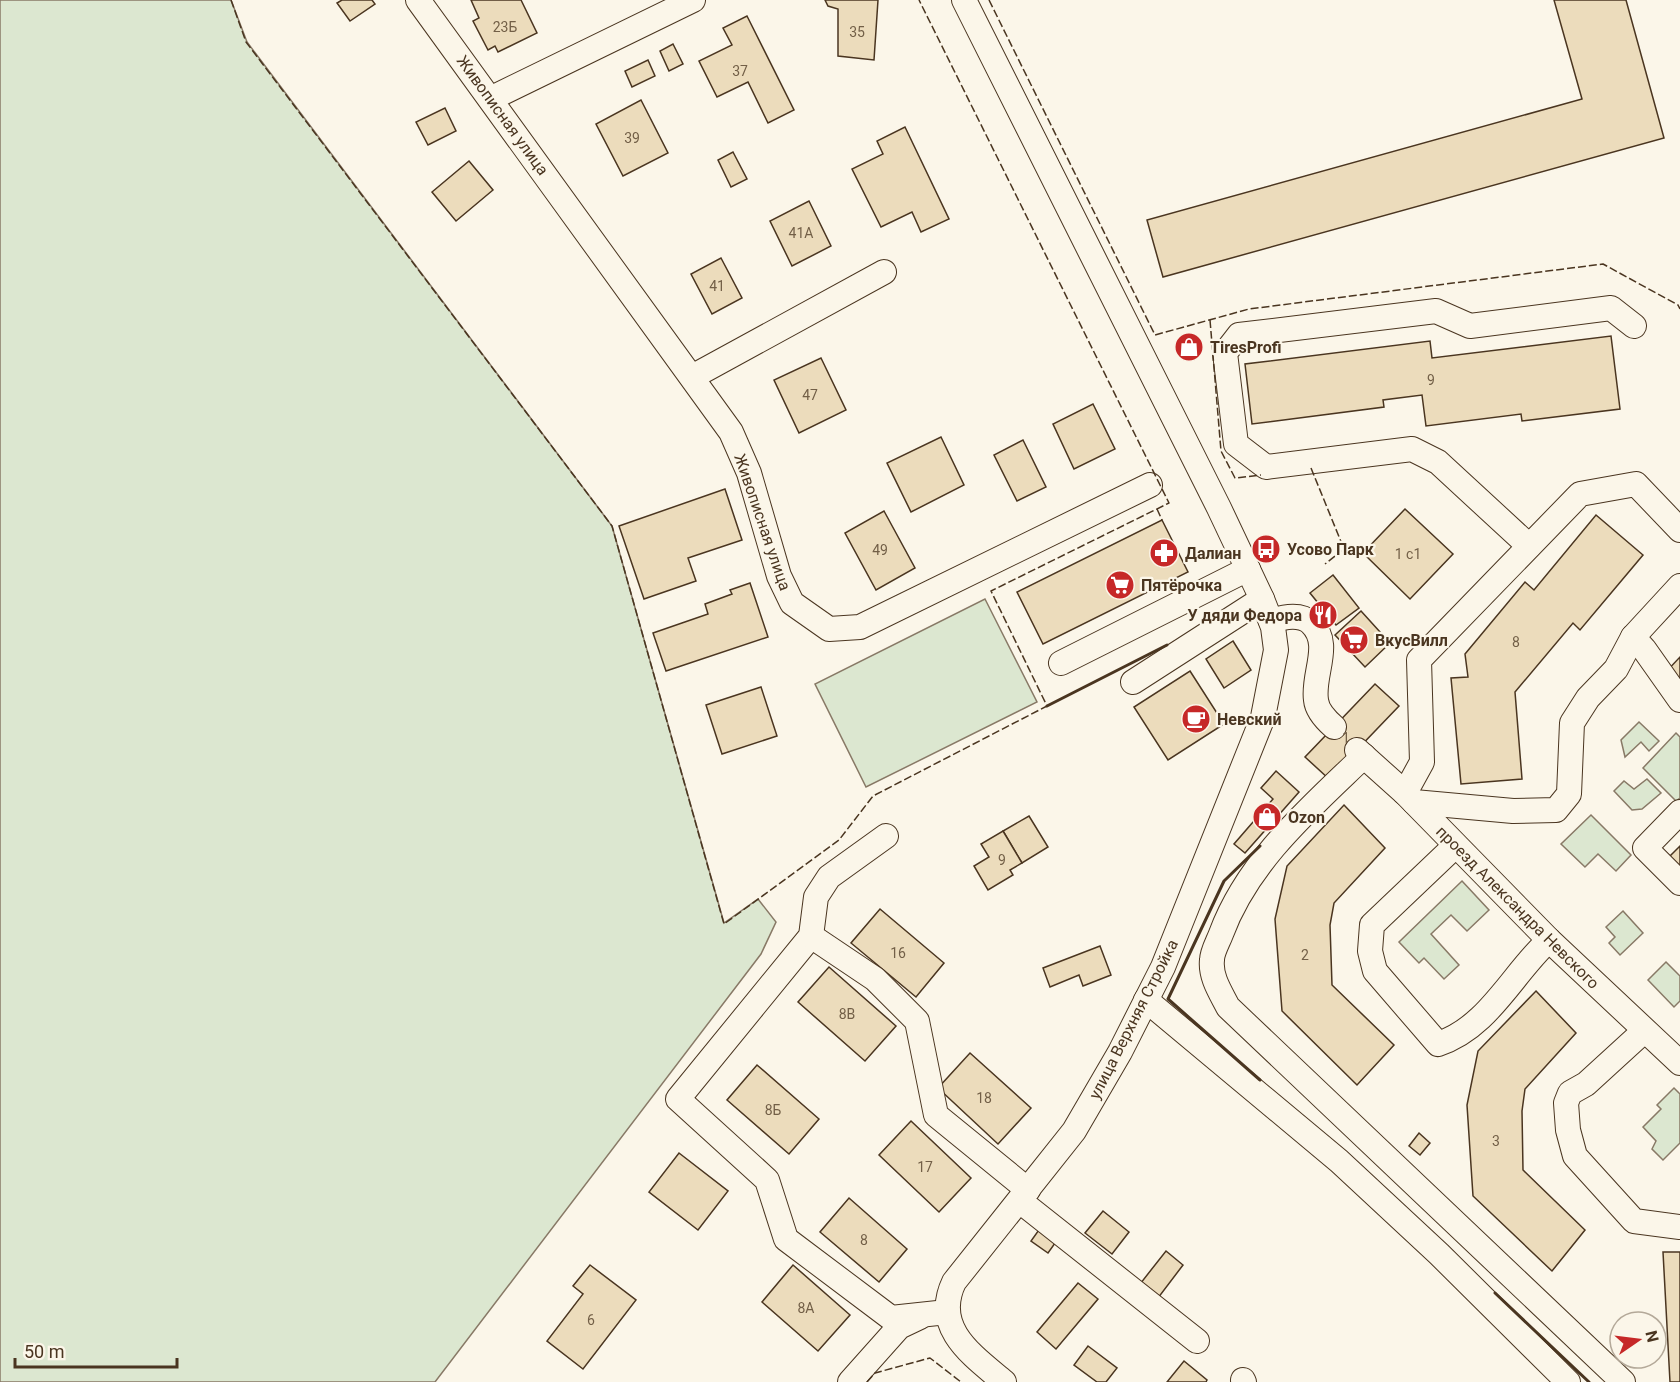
<svg xmlns="http://www.w3.org/2000/svg" width="1680" height="1382" viewBox="0 0 1680 1382" font-family="Roboto,sans-serif">
<rect width="100%" height="100%" fill="#fbf6e9"/>
<g fill="#dce7d0" stroke="#887966" stroke-width="1.5">
<path d="M0 0H231L247 42 612 526 724 923 758 899 776 922 761 954 435 1382H0Z"/>
<path d="M985 599 1037 702 866 787 815 684Z"/>
<path d="M1639 722 1659 741 1649 751 1641 742 1625 757 1621 740Z"/>
<path d="M1676 733 1680 737V798L1676 801 1643 768Z"/>
<path d="M1647 779 1661 793 1642 809 1632 810 1614 791 1624 781 1634 789Z"/>
<path d="M1591 815 1631 855 1616 871 1598 854 1585 867 1561 844Z"/>
<path d="M1462 881 1489 910 1467 931 1451 915 1431 934 1459 965 1444 979 1424 958 1419 963 1399 942Z"/>
<path d="M1623 911 1643 933 1620 955 1609 943 1615 937 1606 927Z"/>
<path d="M1666 962 1680 976V1001L1674 1007 1648 980Z"/>
<path d="M1674 1088 1680 1094V1143L1663 1160 1652 1149 1656 1141 1643 1127 1661 1109 1657 1105Z"/>
</g>
<g fill="#ecdcbc" stroke="#4a3520" stroke-width="1.5">
<path d="M342 0H372L375 4 350 21 337 3Z"/>
<path d="M471 0H521L537 33 498 52 495 46 488 50 473 21 479 18Z"/>
<path d="M825 0H878L874 60 838 56V9L828 6Z"/>
<path d="M1554 0H1626L1664 138 1163 277 1147 220 1582 99Z"/>
<path d="M747 16 794 110 768 123 748 82 717 97 699 61 732 45 723 28Z"/>
<path d="M673 44 683 64 669 71 660 51Z"/>
<path d="M648 60 655 76 632 87 625 71Z"/>
<path d="M641 100 668 153 623 176 596 124Z"/>
<path d="M445 108 456 131 428 145 416 122Z"/>
<path d="M905 127 949 219 921 232 912 212 881 227 852 169 883 154 877 141Z"/>
<path d="M733 152 747 179 731 187 718 160Z"/>
<path d="M469 161 493 190 456 221 432 192Z"/>
<path d="M809 201 831 246 792 266 770 221Z"/>
<path d="M721 258 742 298 712 314 691 274Z"/>
<path d="M1611 336 1620 409 1522 421 1521 414 1426 426 1422 395 1383 400 1384 407 1252 424 1245 364 1430 341 1432 358Z"/>
<path d="M821 358 846 410 799 433 774 380Z"/>
<path d="M1093 404 1115 449 1074 469 1053 424Z"/>
<path d="M941 437 964 485 911 512 887 463Z"/>
<path d="M1023 440 1046 487 1017 501 994 455Z"/>
<path d="M725 489 742 540 688 558 696 581 644 599 619 526Z"/>
<path d="M1405 509 1453 554 1410 599 1363 553Z"/>
<path d="M884 511 915 568 876 590 845 533Z"/>
<path d="M1596 515 1643 555 1580 630 1573 623 1515 692 1522 779 1461 784 1451 678 1468 677 1465 654 1525 582 1534 590Z"/>
<path d="M1162 520 1188 572 1043 644 1017 592Z"/>
<path d="M1333 575 1359 608 1336 625 1310 593Z"/>
<path d="M750 583 768 637 666 671 653 633 708 614 705 604 732 594 730 590Z"/>
<path d="M1361 611 1390 643 1365 667 1335 635Z"/>
<path d="M1233 641 1251 670 1224 688 1206 659Z"/>
<path d="M1680 657V689L1664 674Z"/>
<path d="M1190 671 1224 724 1168 760 1134 707Z"/>
<path d="M1375 684 1399 706 1329 779 1305 757Z"/>
<path d="M761 687 777 736 722 754 706 705Z"/>
<path d="M1276 771 1299 792 1245 853 1234 844 1273 799 1261 788Z"/>
<path d="M1344 805 1385 848 1334 903 1330 925 1332 985 1394 1045 1357 1085 1282 1011 1275 919 1287 866Z"/>
<path d="M1029 816 1048 847 1022 863 1003 831Z"/>
<path d="M1003 831 1022 863 1010 870 1013 875 988 890 974 866 989 857 981 844Z"/>
<path d="M1680 846V872L1667 859Z"/>
<path d="M880 909 944 963 916 997 851 943Z"/>
<path d="M1100 946 1111 975 1083 986 1079 975 1050 987 1043 968Z"/>
<path d="M829 967 896 1026 865 1061 798 1002Z"/>
<path d="M1536 991 1576 1033 1525 1089 1522 1111 1523 1170 1585 1230 1552 1271 1473 1196 1467 1105 1478 1051Z"/>
<path d="M970 1053 1031 1108 998 1144 938 1088Z"/>
<path d="M757 1065 819 1119 789 1154 727 1100Z"/>
<path d="M911 1121 971 1178 939 1212 879 1155Z"/>
<path d="M1419 1133 1430 1143 1420 1155 1409 1146Z"/>
<path d="M679 1153 728 1191 698 1230 649 1192Z"/>
<path d="M849 1198 907 1249 879 1282 820 1232Z"/>
<path d="M1103 1211 1129 1232 1112 1254 1085 1233Z"/>
<path d="M1041 1227 1058 1239 1048 1253 1031 1241Z"/>
<path d="M1166 1251 1183 1265 1158 1298 1140 1284Z"/>
<path d="M1663 1252H1680V1382H1670Z"/>
<path d="M590 1265 636 1300 583 1369 547 1341 583 1294 573 1286Z"/>
<path d="M793 1265 850 1315 818 1351 762 1302Z"/>
<path d="M1078 1283 1098 1299 1056 1349 1037 1332Z"/>
<path d="M1088 1346 1117 1368 1106 1382H1097L1074 1365Z"/>
<path d="M1184 1361 1207 1380 1206 1382H1167Z"/>
</g>
<g fill="none" stroke-linecap="round" stroke-linejoin="round">
<g stroke="#4a3520" stroke-width="26">
<g id="minor">
<path d="M418 0 731 432 749 473 779 576 792 603 829 629 860 627 1150 485"/>
<path d="M964 0 1219 508 1262 599 1273 627 1276 650 1263 717 1163 967 1120 1052 1074 1131 954 1282C932 1328 972 1355 1004 1382"/>
<path d="M492 98 693 0"/>
<path d="M692 377 884 272"/>
<path d="M1529 546 1438 462 1412 449 1266 467 1236 444 1225 353 1239 335 1436 311 1470 326 1611 308 1634 326"/>
<path d="M1680 586 1633 637 1644 649 1680 700"/>
<path d="M1271 621C1283 617 1300 613 1311 623 1333 644 1312 674 1316 700 1317 711 1326 720 1334 727"/>
<path d="M1061 663 1248 569"/>
<path d="M1133 682 1262 599"/>
<path d="M1357 750 1405 793 1549 940 1680 1063"/>
<path d="M1364 756C1309 809 1248 861 1221 934 1218 942 1212 952 1212 960 1210 977 1221 993 1228 1007L1623 1382"/>
<path d="M1405 793 1422 762 1419 660 1580 494 1636 484 1680 530"/>
<path d="M1414 802 1513 811 1556 810 1569 794 1572 723 1588 698 1616 669 1633 637"/>
<path d="M1680 812 1645 848 1680 883"/>
<path d="M886 836 829 877 816 897 811 936 678 1099 767 1180 786 1239 891 1318 947 1312"/>
<path d="M1455 846 1372 925 1370 951 1375 971 1438 1044C1488 1028 1512 974 1549 940"/>
<path d="M811 936 875 979 917 1021 936 1115 1028 1190"/>
<path d="M1146 1000 1339 1161 1439 1254 1568 1382"/>
<path d="M1644 1031 1586 1084 1570 1093 1566 1103 1568 1130 1575 1156 1634 1221 1680 1227"/>
<path d="M1020 1201 1197 1341"/>
<path d="M1243 1380 1244 1382"/>
<path d="M850 1382 899 1327 920 1317"/>
</g>
</g>
<use href="#minor" stroke="#fbf6e9" stroke-width="24"/>
<g stroke="#4a3520" stroke-width="1.5" stroke-dasharray="8 3" stroke-linecap="butt">
<path d="M231 0 246 42 612 526 724 924 839 840 873 796 1047 706 991 591 1169 503 919 0"/>
<path d="M989 0 1155 335 1249 309 1603 264 1678 305 1680 309"/>
<path d="M1210 320 1221 451 1235 478 1261 475"/>
<path d="M1311 468 1344 549 1325 564"/>
<path d="M1157 509 1162 520"/>
<path d="M867 1382 875 1373 930 1358 961 1382"/>
</g>
<g stroke="#4a3520" stroke-width="3">
<path d="M1047 706 1167 645"/>
<path d="M1260 1080 1168 999 1224 881 1260 846"/>
<path d="M1495 1293 1589 1382"/>
</g>
</g>
<defs>
<g id="shop-disc" transform="scale(1.5)"><circle r="9.5" fill="#c62828" stroke="#fbf6e9"/><path d="M-5-2.5h2.3a2.7 3.5 0 0 1 5.4 0H5L5.5 6h-11ZM-1.5-2.5h3a1.5 2.3 0 0 0-3 0Z" fill="#fff"/></g>
<g id="bus-disc" transform="scale(1.5)"><circle r="9.5" fill="#c62828" stroke="#fbf6e9"/><path d="M-5-6H5V4H4V6H2V4H-2V6H-4V4H-5ZM-3.5-4V0h7V-4ZM-3.5 1.2v1.5H-2V1.2ZM2 1.2v1.5H3.5V1.2Z" fill="#fff"/></g>
<g id="pharmacy-disc" transform="scale(1.5)"><circle r="9.5" fill="#c62828" stroke="#fbf6e9"/><path d="M-2-6h4v4h4v4h-4v4h-4v-4h-4v-4h4Z" fill="#fff"/></g>
<g id="supermarket-disc" transform="scale(1.5)"><circle r="9.5" fill="#c62828" stroke="#fbf6e9"/><path d="M-6-5.5h2.5l.6 2H6L4.5 2H-2.5L-4.4-4H-6ZM-1.5 3.2a1.3 1.3 0 1 0 .1 0ZM3 3.2a1.3 1.3 0 1 0 .1 0Z" fill="#fff"/></g>
<g id="restaurant-disc" transform="scale(1.5)"><circle r="9.5" fill="#c62828" stroke="#fbf6e9"/><path d="M-5-6h1v4h1v-4h1v4h1v-4h1v5L-1.5 .5V6h-2V.5L-5-1ZM5-6V6H3V1.5H1.5Q1.5-4 5-6Z" fill="#fff"/></g>
<g id="cafe-disc" transform="scale(1.5)"><circle r="9.5" fill="#c62828" stroke="#fbf6e9"/><path d="M-5.5-4.5H6V0H3Q3 3.5 0 3.5H-2.5Q-5.5 3.5-5.5 0ZM3-3.2v2h1.7v-2ZM-6 4.5H4V6H-6Z" fill="#fff"/></g>
</defs>
<g fill-rule="evenodd">
<use href="#shop-disc" x="1189" y="347"/>
<use href="#bus-disc" x="1266" y="549"/>
<use href="#pharmacy-disc" x="1164" y="553"/>
<use href="#supermarket-disc" x="1120" y="585"/>
<use href="#restaurant-disc" x="1323" y="615"/>
<use href="#supermarket-disc" x="1354" y="640"/>
<use href="#cafe-disc" x="1196" y="719"/>
<use href="#shop-disc" x="1267" y="817"/>
</g>
<g text-anchor="middle" stroke-width="4.5" stroke-linejoin="round" paint-order="stroke">
<g font-size="14" fill="#725f47">
<text x="505" y="32">23Б</text>
<text x="857" y="37">35</text>
<text x="740" y="76">37</text>
<text x="632" y="143">39</text>
<text x="801" y="238">41А</text>
<text x="717" y="291">41</text>
<text x="1431" y="385">9</text>
<text x="810" y="400">47</text>
<text x="880" y="555">49</text>
<text x="1408" y="559">1 с1</text>
<text x="1516" y="647">8</text>
<text x="1346" y="743">1</text>
<text x="1002" y="865">9</text>
<text x="898" y="958">16</text>
<text x="1305" y="960">2</text>
<text x="847" y="1019">8В</text>
<text x="984" y="1103">18</text>
<text x="773" y="1115">8Б</text>
<text x="1496" y="1146">3</text>
<text x="925" y="1172">17</text>
<text x="864" y="1245">8</text>
<text x="806" y="1313">8А</text>
<text x="591" y="1325">6</text>
</g>
<g font-size="16" fill="#4a3520" stroke="#fbf6e9">
<text transform="translate(503 115) rotate(54)" y="6">Живописная улица</text>
<text transform="translate(763 522) rotate(71)" y="6">Живописная улица</text>
<text transform="translate(1518 907) rotate(45)" y="6">проезд Александра Невского</text>
<text transform="translate(1133 1019) rotate(-63)" y="6">улица Верхняя Стройка</text>
</g>
<g font-size="16" font-weight="bold" fill="#4a3520" stroke="#fbf6e9" text-anchor="start">
<text x="1210" y="353">TiresProfi</text>
<text x="1287" y="555">Усово Парк</text>
<text x="1185" y="559">Далиан</text>
<text x="1141" y="591">Пятёрочка</text>
<text x="1302" y="621" text-anchor="end">У дяди Федора</text>
<text x="1375" y="646">ВкусВилл</text>
<text x="1217" y="725">Невский</text>
<text x="1288" y="823">Ozon</text>
</g>
</g>
<g transform="translate(1638 1340) rotate(76)"><circle r="28" fill="#fbf6e9" stroke="#b4a999" stroke-width="1.5"/>
<path d="M0-4.5L10 22L0 15L-10 22Z" fill="#c62828"/>
<text y="-9" font-size="16" font-weight="bold" text-anchor="middle" fill="#4a3520">N</text>
</g>
<path d="M15 1358v9h162v-9" fill="none" stroke="#4a3520" stroke-width="3"/>
<text x="24" y="1358" font-size="18" fill="#4a3520" stroke="#fbf6e9" stroke-width="4.5" paint-order="stroke">50 m</text>
</svg>
